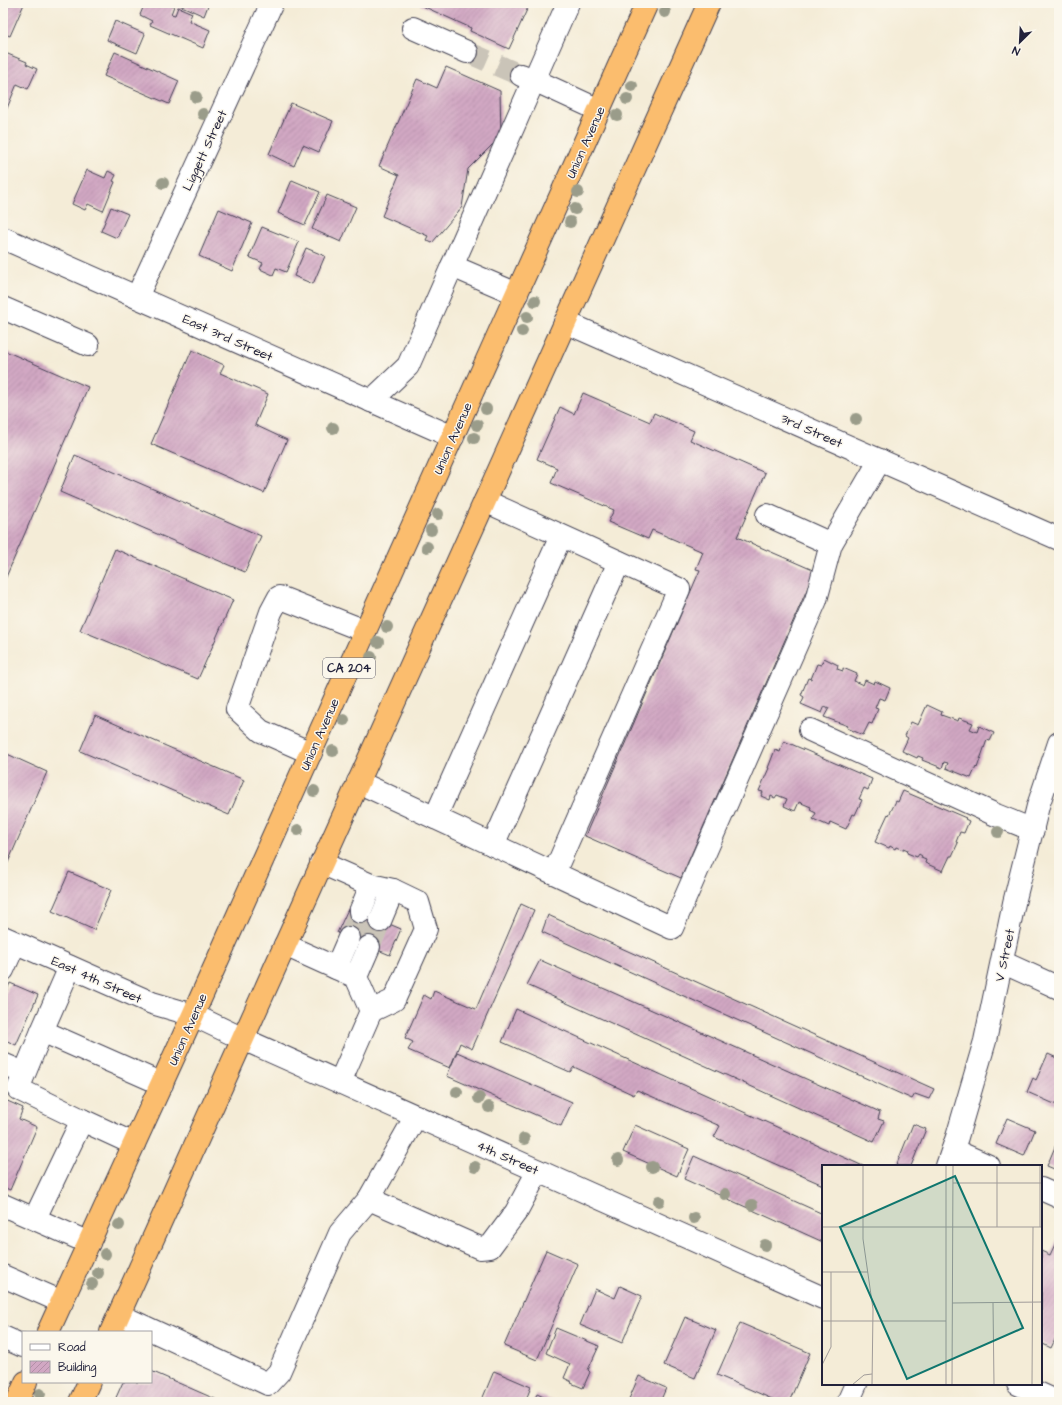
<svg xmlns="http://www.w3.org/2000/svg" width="1062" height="1405" viewBox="0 0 1062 1405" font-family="'Architects Daughter',sans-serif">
<defs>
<pattern id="building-hatch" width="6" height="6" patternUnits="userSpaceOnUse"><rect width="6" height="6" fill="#d1a7c3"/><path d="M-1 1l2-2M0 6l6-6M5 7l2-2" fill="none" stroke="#b38fa8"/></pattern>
</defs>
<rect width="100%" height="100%" fill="#fbf7ec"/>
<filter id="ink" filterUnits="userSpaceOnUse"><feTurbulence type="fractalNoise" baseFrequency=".025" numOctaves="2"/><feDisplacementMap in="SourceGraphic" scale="8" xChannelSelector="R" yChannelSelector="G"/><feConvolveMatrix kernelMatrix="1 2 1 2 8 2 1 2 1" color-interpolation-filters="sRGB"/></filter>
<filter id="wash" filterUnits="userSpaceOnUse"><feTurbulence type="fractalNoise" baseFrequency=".012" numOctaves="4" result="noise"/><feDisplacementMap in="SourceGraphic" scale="16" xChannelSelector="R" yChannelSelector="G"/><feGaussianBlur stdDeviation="0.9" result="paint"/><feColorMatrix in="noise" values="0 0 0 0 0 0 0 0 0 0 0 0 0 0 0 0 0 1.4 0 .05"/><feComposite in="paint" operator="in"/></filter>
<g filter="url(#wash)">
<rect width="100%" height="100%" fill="#f4ecd7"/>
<g id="blocks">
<g fill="url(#building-hatch)">
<path d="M3 3 24 4 10 36 3 33Z"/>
<path d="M145 3H168L174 6 171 14 175 15 178 7 192 13 189 21 210 30 203 48 150 25 152 21 140 15Z"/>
<path d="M175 3H209L204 16Z"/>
<path d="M416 3H530L509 49 470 31 471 28Z"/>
<path d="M115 21 145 34 137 53 107 40Z"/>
<path d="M3 52 27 62 26 64 37 69 28 89 17 84 5 113 3 112Z"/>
<path d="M115 52 179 81 169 104 104 76Z"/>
<path d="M446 67 500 91 501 136 468 169 462 207 432 243 426 240 428 236 382 216 399 175 379 166 417 79 437 88Z"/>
<path d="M291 103 333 121 319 152 303 145 294 166 269 154Z"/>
<path d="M87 170 105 178 108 171 116 175 113 181 115 182 103 211 88 204 85 210 72 204Z"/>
<path d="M292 180 320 192 305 225 278 213Z"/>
<path d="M327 195 356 207 341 242 312 229Z"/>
<path d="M111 207 128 214 117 238 101 231Z"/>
<path d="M219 209 252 223 232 271 199 256Z"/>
<path d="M262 227 299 242 286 272 276 268 273 275 260 269 263 263 249 257Z"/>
<path d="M306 248 325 256 313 284 294 276Z"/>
<path d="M3 350 88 387 3 584Z"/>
<path d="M192 350 224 365 220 373 268 394 255 425 287 440 264 493 151 444Z"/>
<path d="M583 393 650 422 654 413 694 431 690 440 765 473 737 537 815 571 681 878 585 836 700 570 696 569 703 552 652 530 648 539 608 522 614 510 551 483 557 468 537 459 560 407 574 414Z"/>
<path d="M75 455 261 536 245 572 60 492Z"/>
<path d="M115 549 233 600 198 679 80 630Z"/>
<path d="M824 658 838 665 837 669 843 671V668L857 674 854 681 863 685 865 680 874 684 875 681 890 688 885 700 879 698 875 708 878 709 872 724 869 723 863 735 847 728 848 726 824 717 829 708 825 706 822 713 801 704 804 697 801 695 808 678 811 679 817 664 821 665Z"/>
<path d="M927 705 942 712 941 715 958 721 959 718 973 723 970 729 977 732 979 726 994 733 990 741 987 740 977 768 976 767 971 778 946 768 948 763 944 762 942 768 922 760 923 758 918 756 917 758 902 751 908 738 905 736 911 722 918 725Z"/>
<path d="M95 715 244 780 229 815 80 751Z"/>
<path d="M784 741 872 779 868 790 864 788 859 799 862 800 855 815 853 814 846 829 830 822 829 826 813 819 816 813 810 810 811 807 799 802 795 811 784 806 787 799 777 795 775 798 771 796 770 800 761 796 763 792 759 791 769 768H768L775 750 780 752Z"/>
<path d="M5 753 47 772 3 874V758Z"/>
<path d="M903 791 966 818 965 819 969 821 964 833 960 832 956 842 958 843 952 856H950L943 871 925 863 926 860 921 858 922 856 919 854 917 857 907 853 908 850 903 848V850L896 847 895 849 890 846 889 848 875 842 888 814 889 815 896 801 898 802Z"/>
<path d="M69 872 111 890 94 930 52 911Z"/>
<path d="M521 904 534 910 472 1049 460 1043 450 1068 408 1050 413 1042 405 1038 424 995 431 999 434 991 476 1009Z"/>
<path d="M349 907 401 929 390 955 337 933Z"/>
<path d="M548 915 934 1089 929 1099 915 1094 912 1099 542 932Z"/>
<path d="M540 960 880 1112 878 1119 884 1121 874 1142 527 985Z"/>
<path d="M10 983 38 995 16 1045 3 1039V998Z"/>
<path d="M516 1009 863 1166H823V1185L714 1137 720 1126 637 1090 634 1095 574 1067 570 1072 502 1042Z"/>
<path d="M457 1052 572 1102 561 1126 447 1076Z"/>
<path d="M1048 1054 1059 1059V1106L1027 1092 1033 1078 1036 1080Z"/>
<path d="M3 1099 23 1108 19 1119 37 1127 10 1190 3 1187Z"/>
<path d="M1007 1118 1035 1130 1024 1156 996 1144Z"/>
<path d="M913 1124 926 1129 911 1166H896Z"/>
<path d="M635 1125 689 1149 677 1176 623 1152Z"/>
<path d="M1057 1142H1059V1171L1047 1166Z"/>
<path d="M694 1156 823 1214V1242L684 1179Z"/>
<path d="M1057 1240 1059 1241V1331L1051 1348 1041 1343V1251L1050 1255Z"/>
<path d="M546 1250 578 1264 537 1360 504 1346Z"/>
<path d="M620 1286 642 1296 622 1343 580 1325 595 1289 615 1298Z"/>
<path d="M685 1317 716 1330 695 1378 664 1365Z"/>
<path d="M740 1323 810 1353 789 1402H779L717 1375Z"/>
<path d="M556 1328 599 1346 588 1370 590 1372 583 1388 571 1383 572 1382 564 1378 570 1364 546 1353Z"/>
<path d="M151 1371 222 1402H114L123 1382H151Z"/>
<path d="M494 1371 531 1387 525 1402H481Z"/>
<path d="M639 1376 666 1388 660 1402H636L629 1399Z"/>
<path d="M537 1394 555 1402H533Z"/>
</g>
</g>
</g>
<g filter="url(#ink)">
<use href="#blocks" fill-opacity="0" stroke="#424052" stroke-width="1"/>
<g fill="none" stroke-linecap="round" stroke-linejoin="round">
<g stroke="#cac4b8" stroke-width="22" stroke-dasharray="22 11" stroke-linecap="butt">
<path d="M467 52 520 75"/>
<path d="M349 938 360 912"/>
<path d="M369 947 380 921"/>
</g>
<g stroke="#424052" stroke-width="24">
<g id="minor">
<path d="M413 28 467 52"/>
<path d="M521 75 534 80 568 3"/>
<path d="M3 238 453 437"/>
<path d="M452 266 517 294"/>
<path d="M137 297 272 3"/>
<path d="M3 308 88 345"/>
<path d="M565 322 1059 539"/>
<path d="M371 401 408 366 534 80 599 110"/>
<path d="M485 501 679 589 554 873"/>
<path d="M767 515 831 544"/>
<path d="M810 730 996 815 1033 830"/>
<path d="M311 753 261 731 237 709 271 612 279 597 365 631"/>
<path d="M358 782 672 928 816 600 831 544 880 460"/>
<path d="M435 818 561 536"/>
<path d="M493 845 619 562"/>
<path d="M321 863 371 885 393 890 418 902 426 929 394 1000 371 1011"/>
<path d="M360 912 371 885"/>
<path d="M380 921 393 890"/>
<path d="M3 937 152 1003 193 1015 243 1039 823 1298"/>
<path d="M285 945 356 977 371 1011 340 1082"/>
<path d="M1002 962 1059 988"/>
<path d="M336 968 349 938"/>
<path d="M3 970 15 943"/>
<path d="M356 977 369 947"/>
<path d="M42 1031 162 1084"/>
<path d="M3 1064 24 1073"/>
<path d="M82 1120 134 1144"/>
<path d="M953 1150 989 1166"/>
<path d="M947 1166 957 1137 985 1041 1014 903 1038 806 1059 743"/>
<path d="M1041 1189 1059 1197"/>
<path d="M369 1199 480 1248 490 1247 516 1212 538 1171"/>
<path d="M3 1205 89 1243"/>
<path d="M35 1218 82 1120 18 1089 42 1031 70 967"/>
<path d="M3 1276 62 1302"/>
<path d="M119 1315 268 1384 279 1372 340 1233 369 1199 416 1116"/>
<path d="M3 1337 23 1346"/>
<path d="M1018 1384 1058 1402"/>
<path d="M848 1402 856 1384"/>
</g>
</g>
<g stroke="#424052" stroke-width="24">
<g id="highway">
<path d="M48 1332 193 1015 647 3"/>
<path d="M111 1332 709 3"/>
<path d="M17 1402 26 1382"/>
<path d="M80 1402 89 1382"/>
</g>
</g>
<use href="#minor" stroke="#fff" stroke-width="22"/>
<use href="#highway" stroke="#fbbd6e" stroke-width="22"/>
</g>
<g fill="#9a9c8a">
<circle cx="665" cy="12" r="6"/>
<circle cx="632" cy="86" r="6"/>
<circle cx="196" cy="97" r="6"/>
<circle cx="627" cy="99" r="6"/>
<circle cx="203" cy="114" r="6"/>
<circle cx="617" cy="115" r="6"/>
<circle cx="163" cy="183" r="6"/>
<circle cx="578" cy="192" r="6"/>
<circle cx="575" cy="209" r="6"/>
<circle cx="570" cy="222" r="6"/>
<circle cx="535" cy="301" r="6"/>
<circle cx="527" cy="317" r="6"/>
<circle cx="522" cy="331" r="6"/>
<circle cx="486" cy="409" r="6"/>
<circle cx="856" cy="419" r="6"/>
<circle cx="477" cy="425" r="6"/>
<circle cx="333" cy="428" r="6"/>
<circle cx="474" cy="438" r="6"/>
<circle cx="438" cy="514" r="6"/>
<circle cx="431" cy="530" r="6"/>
<circle cx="427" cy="547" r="6"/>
<circle cx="387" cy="627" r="6"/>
<circle cx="378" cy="642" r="6"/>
<circle cx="371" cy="657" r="6"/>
<circle cx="344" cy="720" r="6"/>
<circle cx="333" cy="751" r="6"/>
<circle cx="314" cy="791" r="6"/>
<circle cx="298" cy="830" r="6"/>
<circle cx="998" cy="832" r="6"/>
<circle cx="457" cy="1092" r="6"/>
<circle cx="479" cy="1098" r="6"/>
<circle cx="489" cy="1107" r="6"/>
<circle cx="524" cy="1139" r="6"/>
<circle cx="618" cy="1160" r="6"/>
<circle cx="475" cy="1167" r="6"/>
<circle cx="652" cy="1167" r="6"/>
<circle cx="725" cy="1194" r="6"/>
<circle cx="659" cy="1201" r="6"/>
<circle cx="752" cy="1205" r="6"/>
<circle cx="694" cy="1218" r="6"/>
<circle cx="119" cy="1225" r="6"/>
<circle cx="765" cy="1245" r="6"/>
<circle cx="105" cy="1254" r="6"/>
<circle cx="98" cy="1273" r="6"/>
<circle cx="92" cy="1284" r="6"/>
<circle cx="40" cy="1394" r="6"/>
</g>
</g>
<g text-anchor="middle" stroke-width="3" stroke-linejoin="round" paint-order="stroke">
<rect fill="#fbf7ec" stroke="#636270" stroke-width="1" x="323" y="658" width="52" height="20" rx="3"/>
<g font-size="12" font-weight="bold" fill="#22223b">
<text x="349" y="672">CA 204</text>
</g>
<g font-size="13" fill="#22223b" stroke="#fbf7ec">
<text transform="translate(585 142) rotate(-66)" y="5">Union Avenue</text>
<text transform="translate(204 150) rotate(-65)" y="5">Liggett Street</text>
<text transform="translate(228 337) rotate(24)" y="5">East 3rd Street</text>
<text transform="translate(812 430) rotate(24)" y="5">3rd Street</text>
<text transform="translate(452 438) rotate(-66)" y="5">Union Avenue</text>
<text transform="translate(319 734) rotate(-66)" y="5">Union Avenue</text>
<text transform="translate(1004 955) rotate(-78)" y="5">V Street</text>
<text transform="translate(97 979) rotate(24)" y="5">East 4th Street</text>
<text transform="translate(187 1029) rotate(-66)" y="5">Union Avenue</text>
<text transform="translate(508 1157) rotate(24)" y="5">4th Street</text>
</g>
</g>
<g transform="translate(822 1165)">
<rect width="220" height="220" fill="#f4ecd7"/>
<path fill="none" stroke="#a09b99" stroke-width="1" d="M41 0V74L51 144 50 220M131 18H220M0 62H220M175 62V0M218 62V0M0 107H46M130 138 220 137M171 138 172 220M0 156H124M0 200 9 182V107M30 220 42 210 50 209M124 220V0M130 220 131 0M210 220 211 62"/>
<path fill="#0f766e" fill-opacity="0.15" stroke="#0f766e" stroke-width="2" d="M133 11 201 163 85 214 18 62Z"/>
<rect width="220" height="220" fill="none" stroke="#22223b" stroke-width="2"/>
</g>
<rect width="1062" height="1405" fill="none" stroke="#fbf7ec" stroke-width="16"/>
<rect x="22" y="1331" width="130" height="52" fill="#fbf7ec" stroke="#a4a2a5"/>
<rect x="30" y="1344" width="20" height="6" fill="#ffffff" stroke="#a4a2a5"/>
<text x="58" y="1351" font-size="12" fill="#22223b">Road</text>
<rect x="30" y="1361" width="20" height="12" fill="url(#building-hatch)" stroke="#a4a2a5"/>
<text x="58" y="1371" font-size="12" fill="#22223b">Building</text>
<g transform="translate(1020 42) rotate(204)" stroke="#fbf7ec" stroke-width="3" paint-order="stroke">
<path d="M0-3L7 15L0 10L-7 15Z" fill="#22223b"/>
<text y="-6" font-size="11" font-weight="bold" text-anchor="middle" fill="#22223b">N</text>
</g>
</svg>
